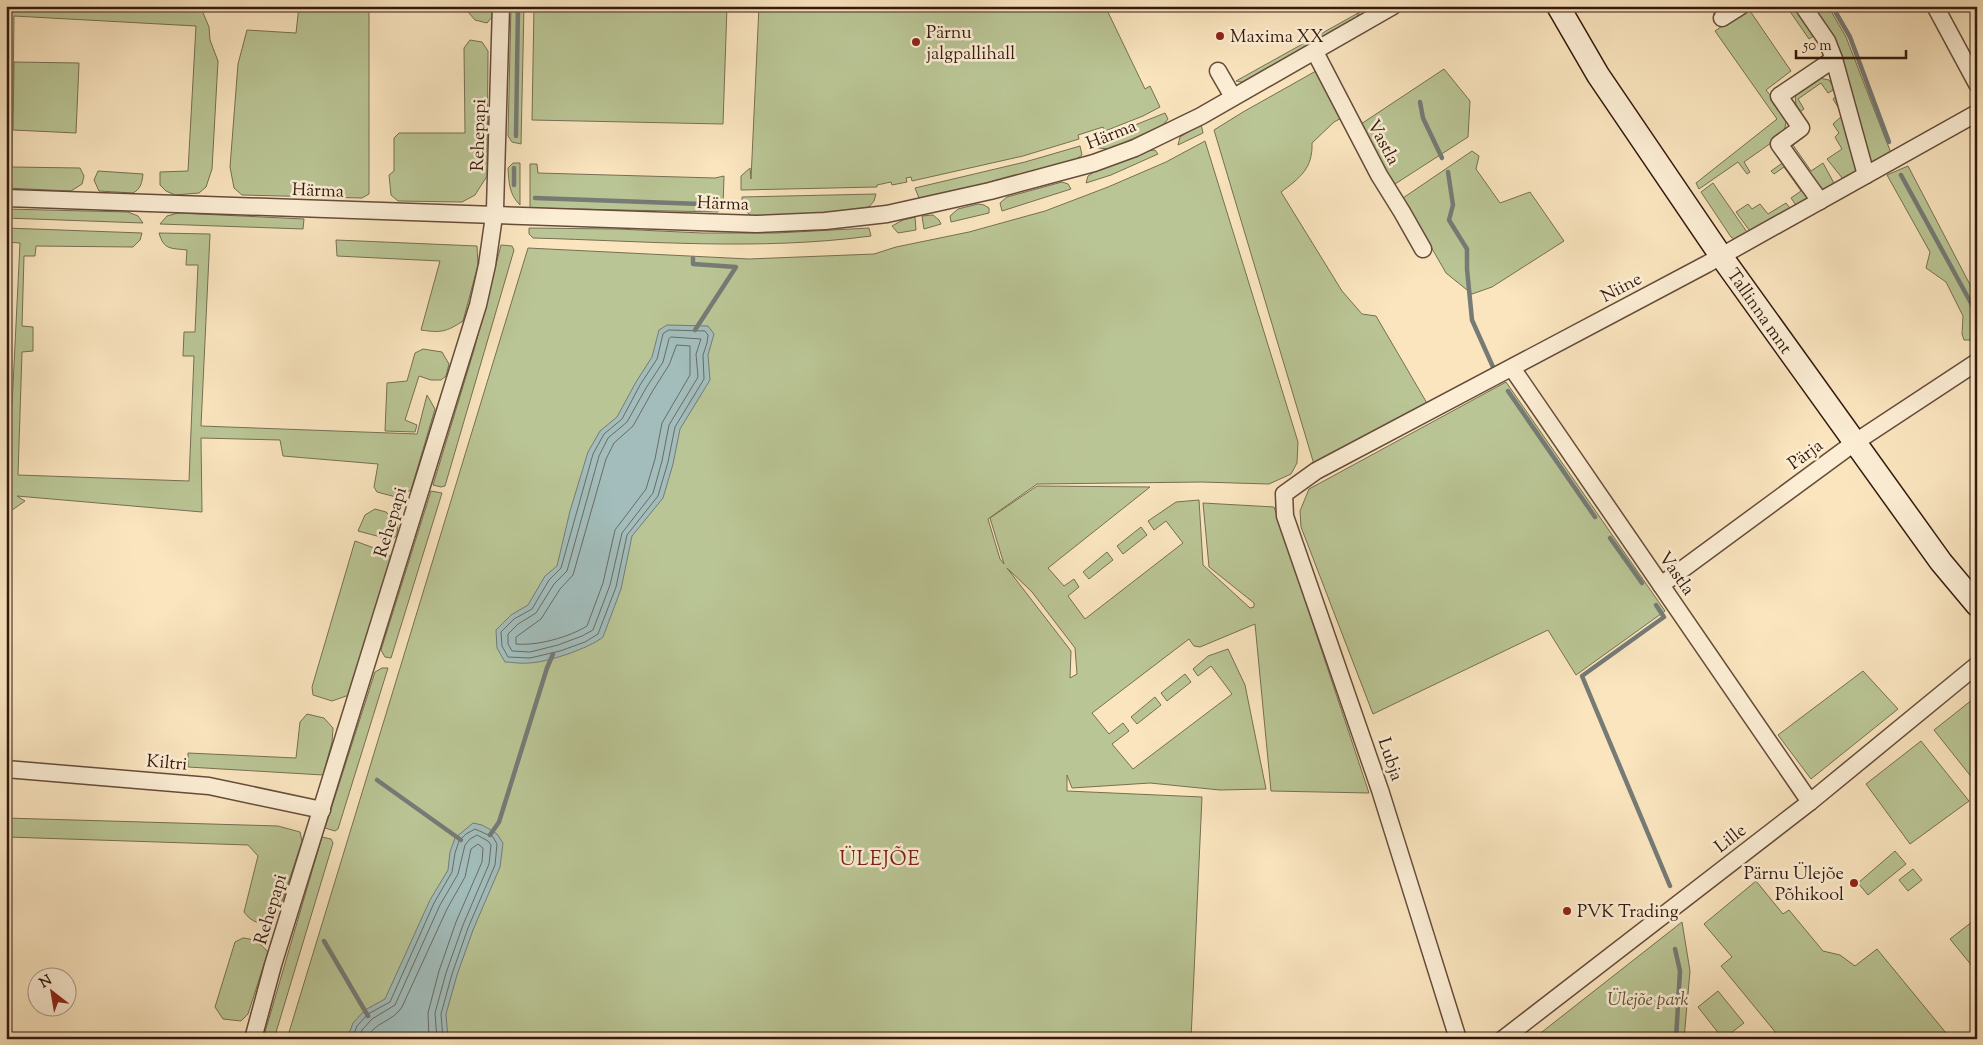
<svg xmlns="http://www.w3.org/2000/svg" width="1983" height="1045" viewBox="0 0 1983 1045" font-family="'Sorts Mill Goudy',serif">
<rect width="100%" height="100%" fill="#fae5bf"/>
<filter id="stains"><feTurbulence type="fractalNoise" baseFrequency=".004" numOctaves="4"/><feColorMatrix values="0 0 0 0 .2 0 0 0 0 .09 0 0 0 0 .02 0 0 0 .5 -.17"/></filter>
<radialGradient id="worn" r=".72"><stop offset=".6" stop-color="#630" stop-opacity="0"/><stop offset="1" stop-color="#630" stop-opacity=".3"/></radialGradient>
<g fill="#bac595" stroke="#776f52" fill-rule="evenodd">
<path d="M6 6H174L201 8 209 27 210 40 218 61 212 169 206 187 199 193 175 195 166 191 160 185V172L188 171 196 26 14 16 12 167 80 168 84 176 82 184 71 191 6 188Z"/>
<path d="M299 6H369V194L362 198 242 195 234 188 230 167 238 64 247 30 296 33Z"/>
<path d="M468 6H492V17L487 23 475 20 468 12Z"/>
<path d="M511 6H524L521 144 512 142 508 136Z"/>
<path d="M534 6H727L723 124 532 120Z"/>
<path d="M759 6H1105L1145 89 1150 86 1160 107 1143 116 1105 131 1103 127 1078 135 1079 139 1023 156 912 181 911 177 906 178 907 182 892 185 891 182 877 185V187L741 190V176L750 168 751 179Z"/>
<path d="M1794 6 1815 35 1809 39 1789 10Z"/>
<path d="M1808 6H1828L1846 37 1891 153 1868 165Z"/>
<path d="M1748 8 1791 71 1766 90 1787 115 1785 128 1781 136 1744 162 1750 172 1747 174 1738 162 1699 189 1696 183 1777 119 1715 31Z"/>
<path d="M1360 12 1355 19 1242 82 1236 81Z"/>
<path d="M470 40 482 42 488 51 487 176 475 195 462 202 398 201 391 195 389 175 394 171V138L399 133H465L464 48Z"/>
<path d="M14 62 79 63 76 133 13 130Z"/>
<path d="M1323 67 1347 115 1334 122 1312 143C1313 168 1300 178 1281 192L1342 291 1362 314 1376 316 1431 410 1316 471 1214 130 1243 112Z"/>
<path d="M1444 69 1470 101 1468 137 1395 184 1358 126Z"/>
<path d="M1819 78 1829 80 1835 89 1828 93 1821 83 1798 99 1804 109 1800 112 1796 105 1795 94Z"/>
<path d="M1839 94 1856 165V173L1843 179 1827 159 1842 149 1835 137 1839 133 1833 124 1843 115 1833 99Z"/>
<path d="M1165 113 1168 119 1163 125 1110 149 1098 148 1095 141Z"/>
<path d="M1201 124 1203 133 1178 145 1180 137Z"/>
<path d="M1801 134 1804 137 1793 145 1811 171 1823 163 1835 185 1823 192 1791 149V145Z"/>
<path d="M1205 141 1298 442 1297 463 1291 474 1269 484 1201 482 1037 484 988 519 1000 559 1004 564 990 518 1037 486 1150 487 1048 568 1064 586 1074 579 1079 587 1068 596 1085 619 1183 543 1166 521 1154 530 1148 521 1176 502 1199 500 1203 565 1250 608 1254 607V603L1209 567 1203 503 1274 507 1369 793 1271 791 1255 624 1200 647 1194 646 1189 639 1092 713 1109 734 1123 723 1129 731 1112 744 1133 769 1232 694 1211 666 1198 676 1193 669 1208 656 1228 649 1245 685 1266 789 1220 790 1150 783 1072 788 1067 775V791L1202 797 1191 1039H287L528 248 749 259 874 254 896 247 969 232 1045 211 1108 187 1166 162ZM1007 568 1032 592 1075 648 1077 674 1070 678 1071 651Z"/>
<path d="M1080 146 1082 155 1075 160 979 185 919 198 915 188 1025 162Z"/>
<path d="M1155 150 1158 154 1111 175 1086 183 1088 176 1094 172 1146 151Z"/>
<path d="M1472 151 1479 156 1476 169 1500 203 1530 192 1564 241 1492 287 1472 294 1446 273 1403 198Z"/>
<path d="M513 163H520V205C509 194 509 183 508 168Z"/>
<path d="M1786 163 1811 201 1798 208 1791 198 1801 191 1784 167 1774 174 1771 171 1781 164Z"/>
<path d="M530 164H537L538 173 715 178 724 176 723 206 718 212 530 208Z"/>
<path d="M1908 166 1977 298V340H1964L1962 334 1963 316 1946 282 1926 268 1930 252 1887 175Z"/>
<path d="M98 171 143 174C142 182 141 189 133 193L99 191 94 180Z"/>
<path d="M1062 182 1068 184 1071 189 1002 211 1000 203 1007 197Z"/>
<path d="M1713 183 1749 235 1739 242 1731 237 1701 192Z"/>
<path d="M876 194 874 201 869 207 826 213 752 216C744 211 742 206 742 197Z"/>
<path d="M1786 203 1792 211 1752 234 1736 212 1748 204 1752 209 1760 204 1768 214Z"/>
<path d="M978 204 984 205 989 208V213L951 222 950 216 958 209Z"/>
<path d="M6 209 128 212 138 216 143 223 6 218Z"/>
<path d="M178 213 304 219 303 229 160 224 167 216Z"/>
<path d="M933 215 939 220 941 224 924 229 922 216Z"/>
<path d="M915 217 916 230 898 233 892 226 903 220Z"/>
<path d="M6 228 142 233 140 240 133 247 36 246 35 256H24L22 326 33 327V351L22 352 18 475 189 481 194 356H183L184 332H195L198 265H186L187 250C170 248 164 250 159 233L210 234 201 426 417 434 427 395 435 409 411 490 396 497 377 492 374 487 378 464 283 456 280 440 201 438 202 512 17 496 25 501 8 513 6 534V407L12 406 20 243 6 242Z"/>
<path d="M529 228 617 229 702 233H777L869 228 871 236C759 251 646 241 533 238L529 234Z"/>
<path d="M336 240 477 246 478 265 463 321C446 332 441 333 421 330L440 261 337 256Z"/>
<path d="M501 245 512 246 514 250 445 486 441 487 433 485 474 350Z"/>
<path d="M423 349 442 352 449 364 446 376 441 380H431L419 376 405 420 417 425 415 432 385 431 387 383 407 381 415 353Z"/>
<path d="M1506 382 1665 611 1576 675 1548 630 1373 714 1301 527 1300 511 1309 489Z"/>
<path d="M431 491 442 493 391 658 385 657 381 650Z"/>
<path d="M375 509 386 512 398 524 397 535 392 540 358 531 365 515Z"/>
<path d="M1141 527 1147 535 1123 554 1117 546Z"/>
<path d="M355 541 385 552 392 558 349 695 332 701 313 695 312 687Z"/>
<path d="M1107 552 1113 560 1089 579 1083 572Z"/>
<path d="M382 668H388L338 829 335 831 325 828 375 672Z"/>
<path d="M1863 671 1898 709 1811 779 1778 735Z"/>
<path d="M1185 674 1191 682 1167 701 1161 693Z"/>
<path d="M1977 696V784L1934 730Z"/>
<path d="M1155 697 1161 705 1137 724 1131 717Z"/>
<path d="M307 714 324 718 333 728 332 742 323 775 188 767V753L296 758 300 722Z"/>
<path d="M1921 741 1969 801 1910 844 1866 784Z"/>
<path d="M6 818 278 826 300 832 302 841 284 896 273 924C260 924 252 923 244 912L258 856 248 845 7 837 6 839Z"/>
<path d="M322 837 331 839 333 843 274 1039H263Z"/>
<path d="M1895 851 1906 864 1868 895 1858 883Z"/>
<path d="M1913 869 1922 880 1908 891 1899 880Z"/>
<path d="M1756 881 1783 914 1789 910 1823 951 1840 955 1855 966 1877 949 1951 1039H1781L1721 966 1732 957 1704 924Z"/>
<path d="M1977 918V972L1950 939Z"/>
<path d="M1682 922 1690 971 1684 1039H1533Z"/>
<path d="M243 938C255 939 260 943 268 952L248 1014 241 1021 223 1019 215 1007 235 942Z"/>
<path d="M1718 991 1744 1023 1723 1039 1698 1007Z"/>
</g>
<g fill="#a2bdbb" stroke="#767b76">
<path d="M667 325 708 326 714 334 708 355 710 380 680 429 673 464 663 498 632 536 621 589 603 637C590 648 546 663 528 663 521 664 512 662 505 662L497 648 496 630 511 615 528 605 545 576 557 566 570 511 588 452 600 431 617 417 636 382 652 357 659 330Z"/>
<path d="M473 823 482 825 491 830 497 834 503 843 500 867 473 930 457 975 446 1014 448 1039H347L353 1023 365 1010 385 999 430 900 448 870 450 852 455 838Z"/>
</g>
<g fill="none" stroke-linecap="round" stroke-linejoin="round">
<g stroke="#6b6b64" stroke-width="1">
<path d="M669 330 705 331 708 335 707 343 703 355 704 379 675 427 668 462 658 496 627 535 616 587 598 634 585 642 560 651 530 658 508 657 502 646 501 632 514 619 532 609 549 580 561 568 593 454 604 434 622 419 640 385 657 359 663 334Z"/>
<path d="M671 337 701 339 696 354 698 377 669 425 662 461 653 493 622 533 610 585 593 630 582 636 558 645 530 652 512 651 508 644V634L518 624 536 613 554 584 567 571 599 456 608 438 627 422 646 388 663 362 669 339Z"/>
<path d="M677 345 690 346V375L662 423 655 459 646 489 615 530 603 583 587 626C569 637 538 646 516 644V637L541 619 560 589 573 575 606 459 614 443 633 426 652 392 669 365Z"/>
<path d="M352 1039 357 1026 368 1014 390 1002 434 903 452 872 455 853 459 841 466 834 475 829 493 837 497 844 495 865 468 928 452 974 441 1014 443 1039"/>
<path d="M359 1039 362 1030 372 1019 395 1005 440 905 458 874 465 845 470 839 477 835 488 841 491 845 489 864 463 925 446 973 435 1013 437 1039"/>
<path d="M367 1039C373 1022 393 1022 402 1007L447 909 465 877 471 849 478 844 483 848 482 862 456 922 439 971 428 1013 429 1039"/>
</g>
<g stroke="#767b76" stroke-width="4.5">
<path d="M1832 6 1850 37 1889 142"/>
<path d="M1420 102 1423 118 1442 158"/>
<path d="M516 136 518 6"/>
<path d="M1448 172 1453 205 1449 220 1467 249V269L1472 320 1493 367"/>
<path d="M1901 175 1977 314"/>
<path d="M514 185V168"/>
<path d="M535 198 701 204 700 209"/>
<path d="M693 258V264L736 267 695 330"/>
<path d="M1508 391 1595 517"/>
<path d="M1610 538 1642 583"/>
<path d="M1656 605 1664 617 1582 676 1670 886"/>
<path d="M377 780 461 840"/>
<path d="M490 835 499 822 547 668 553 654"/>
<path d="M324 941 368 1016"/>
<path d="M1675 949 1680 971 1676 1039"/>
</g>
<g stroke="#664c3a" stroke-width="19">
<g id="minor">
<path d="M1803 6 1827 41 1834 59 1866 175"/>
<path d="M1935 6 1977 84"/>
<path d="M1722 18 1741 6"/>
<path d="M1315 52 1379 175 1402 212 1423 249"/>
<path d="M1218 71 1233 97"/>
<path d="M6 198 756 224 825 221 887 214 990 191 1094 163 1135 148 1201 116 1393 6"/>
<path d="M1820 201 1779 144 1801 128 1779 96 1834 59"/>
<path d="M1512 368 1810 802"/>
<path d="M1661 585 1854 443 1977 362"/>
<path d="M6 769 209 786 322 810"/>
<path d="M253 1039 273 965 478 305 487 265 495 209 501 6"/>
<path d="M1458 1039 1380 790 1285 516 1284 494 1316 471 1707 264 1977 113"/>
<path d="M1503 1039 1810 802 1977 665"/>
</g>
</g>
<g stroke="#34190e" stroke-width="25">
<path id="secondary" d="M1558 6 1598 75 1721 256 1941 562 1977 605"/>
</g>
<use href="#minor" stroke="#fceed5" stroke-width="16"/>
<use href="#secondary" stroke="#fceed5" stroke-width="22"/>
</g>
<g fill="#8f2418" stroke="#fceed5" stroke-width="2">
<circle cx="1220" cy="36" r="5"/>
<circle cx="916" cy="42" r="5"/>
<circle cx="1854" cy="883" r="5"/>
<circle cx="1567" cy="911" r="5"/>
</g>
<g text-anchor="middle" stroke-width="5" stroke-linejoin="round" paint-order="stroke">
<g font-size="18" fill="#34190e" stroke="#fceed5" text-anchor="start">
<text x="926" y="38">Pärnu<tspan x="926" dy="21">jalgpallihall</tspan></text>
<text x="1230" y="42">Maxima XX</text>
<text x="1844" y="879" text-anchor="end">Pärnu Ülejõe<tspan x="1844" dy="21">Põhikool</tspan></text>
<text x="1577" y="917">PVK Trading</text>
</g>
<g font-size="18" fill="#34190e" stroke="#fceed5">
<text transform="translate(1111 134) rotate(-22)" y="6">Härma</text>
<text transform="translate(478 135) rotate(-88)" y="6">Rehepapi</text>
<text transform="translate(1384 142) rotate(62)" y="6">Vastla</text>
<text transform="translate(318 190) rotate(2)" y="6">Härma</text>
<text transform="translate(723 203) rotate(2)" y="6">Härma</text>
<text transform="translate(1621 287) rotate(-28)" y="6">Niine</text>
<text transform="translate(1760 311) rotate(55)" y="6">Tallinna mnt</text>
<text transform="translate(1805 454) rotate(-36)" y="6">Pärja</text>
<text transform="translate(390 522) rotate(-73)" y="6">Rehepapi</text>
<text transform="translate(1677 573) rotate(55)" y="6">Vastla</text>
<text transform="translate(1391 759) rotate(71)" y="6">Lubja</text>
<text transform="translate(167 762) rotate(5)" y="6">Kiltri</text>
<text transform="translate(1730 838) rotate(-38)" y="6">Lille</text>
<text transform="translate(270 909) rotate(-73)" y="6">Rehepapi</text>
</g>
<g font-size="18" font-style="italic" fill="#5c4d36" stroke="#fceed5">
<text x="1648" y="1005">Ülejõe park</text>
</g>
<g font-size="20" letter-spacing="1" fill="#7a1f14" stroke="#fceed5">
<text x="880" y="865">ÜLEJÕE</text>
</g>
</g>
<rect width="1983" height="1045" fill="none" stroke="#fae5bf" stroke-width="25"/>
<rect x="8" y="8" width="1968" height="1030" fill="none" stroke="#34190e" stroke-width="2.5"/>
<rect x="12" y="12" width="1958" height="1020" fill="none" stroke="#34190e"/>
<g transform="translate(52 992) rotate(329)"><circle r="24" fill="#fceed5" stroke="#ac9985"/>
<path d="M0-4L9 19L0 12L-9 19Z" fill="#8f2418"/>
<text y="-8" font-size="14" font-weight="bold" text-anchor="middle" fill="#34190e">N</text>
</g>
<path d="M1796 50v8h110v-8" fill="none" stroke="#34190e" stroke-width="2.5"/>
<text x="1803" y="50" font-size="15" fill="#34190e" stroke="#fceed5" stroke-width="4" paint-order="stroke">50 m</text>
<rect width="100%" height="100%" filter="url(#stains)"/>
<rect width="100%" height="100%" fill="url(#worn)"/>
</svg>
